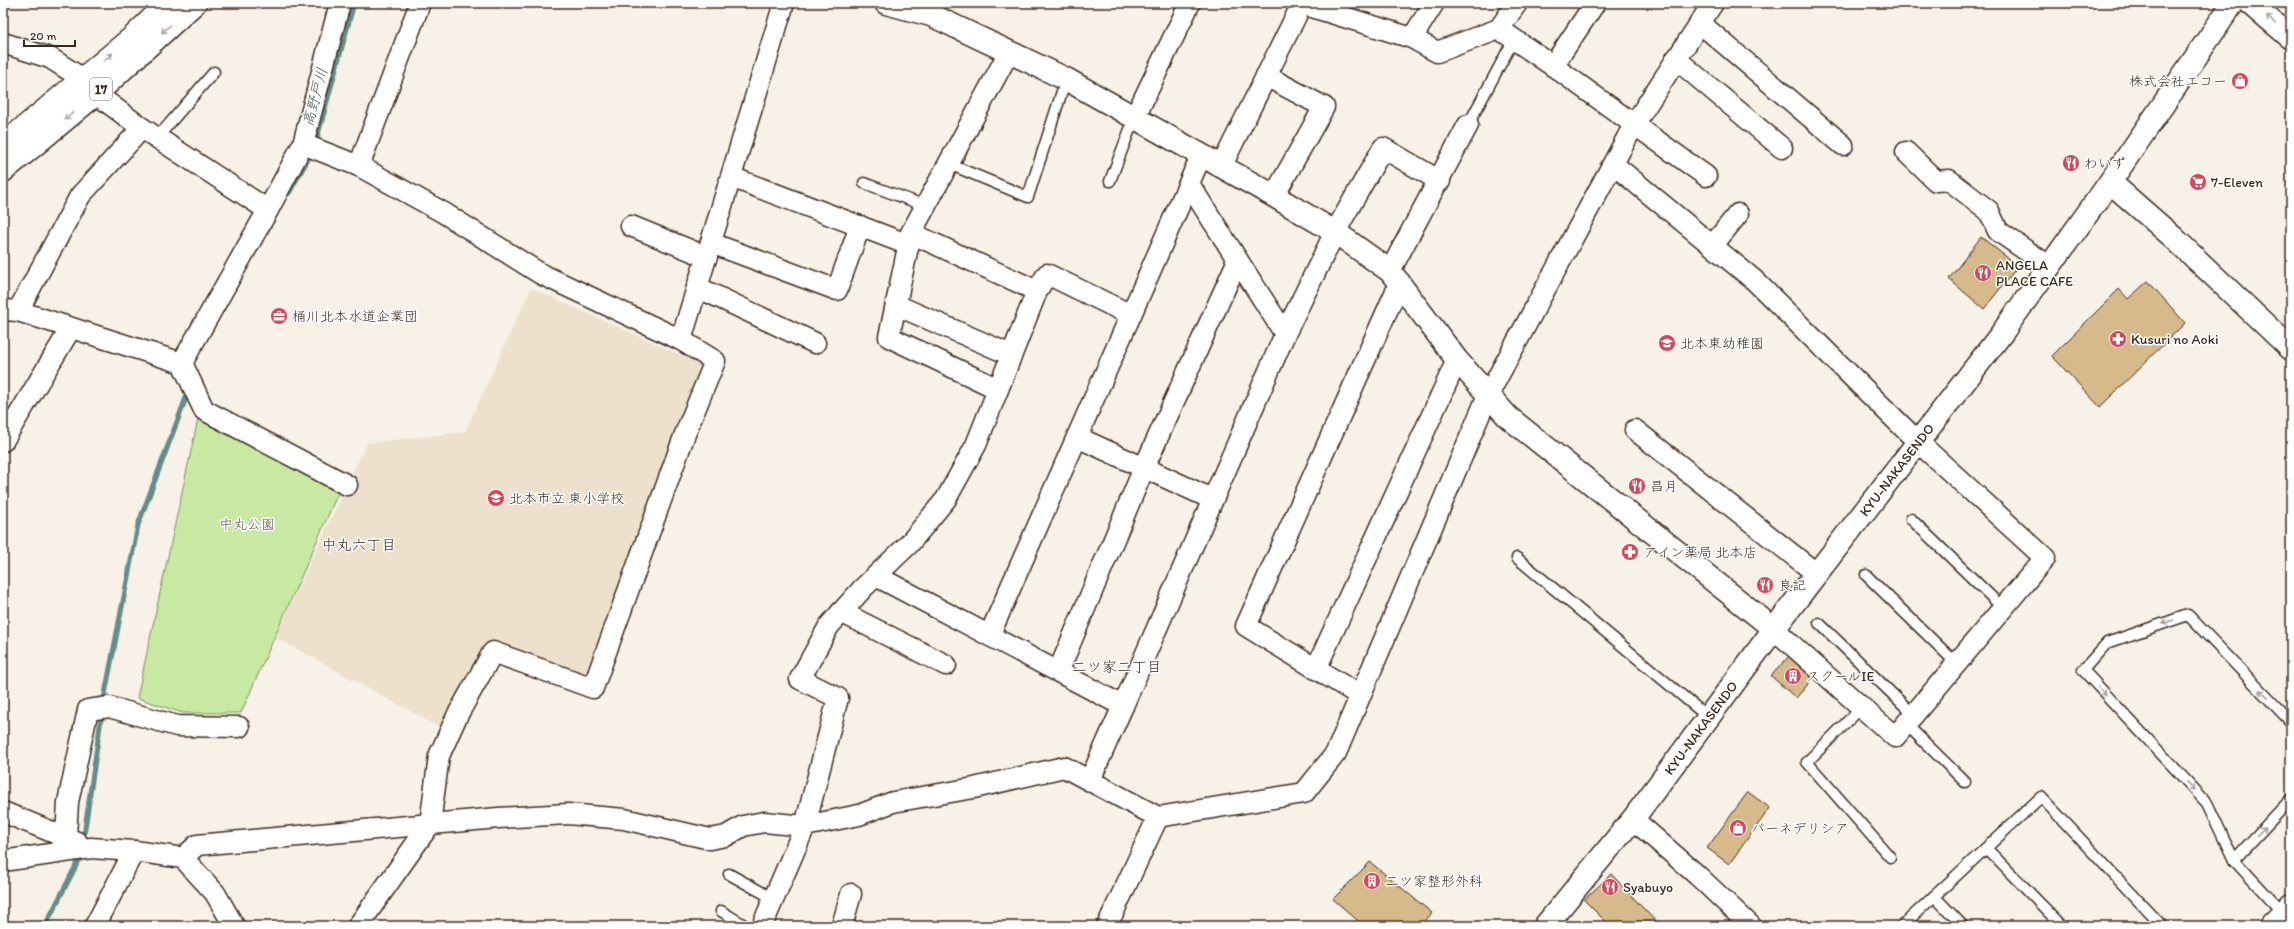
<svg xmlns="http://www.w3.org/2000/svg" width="2294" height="929" viewBox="0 0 2294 929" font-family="Itim,'Klee One',sans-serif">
<rect width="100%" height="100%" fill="#f7f1e8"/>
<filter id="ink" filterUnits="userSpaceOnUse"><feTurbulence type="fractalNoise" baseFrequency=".025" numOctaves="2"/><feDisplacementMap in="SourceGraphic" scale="8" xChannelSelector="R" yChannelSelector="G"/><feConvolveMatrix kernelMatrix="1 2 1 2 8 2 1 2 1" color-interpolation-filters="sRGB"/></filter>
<g filter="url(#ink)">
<path fill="#ede0cc" d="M531 288 705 366 646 512 588 676 489 640 439 727 275 637 367 443 465 432Z"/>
<path fill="#c7e9a2" stroke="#818a60" d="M198 419 338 493 241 713H183L137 698Z"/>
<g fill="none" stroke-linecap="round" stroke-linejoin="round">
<g stroke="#638c8b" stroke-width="5">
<path d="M315 145 354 3"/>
<path d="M289 193 312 152"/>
<path d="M103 704 138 525 189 390"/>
<path d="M83 842 102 712"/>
<path d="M45 926 82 854"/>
</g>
</g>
<g fill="#d7ba8b" stroke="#3b2a1e">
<path d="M1981 237 2018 266 1984 309 1949 279Z"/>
<path d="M2148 281 2185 323 2100 407 2052 356 2119 289 2128 299Z"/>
<path d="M1791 654 1815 676 1796 698 1771 676Z"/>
<path d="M1748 792 1770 808 1729 864 1707 848Z"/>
<path d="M1370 862 1432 913 1421 926H1364L1333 899Z"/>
<path d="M1611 874 1660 926H1610L1584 900Z"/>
</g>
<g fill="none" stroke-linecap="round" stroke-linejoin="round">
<g stroke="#3b2a1e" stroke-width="13">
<g id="lane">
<path d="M1468 125 1514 39"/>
<path d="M157 138 214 72"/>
<path d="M949 164 1028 197 1066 79"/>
<path d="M1110 181 1134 119"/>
<path d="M864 183 926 206"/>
<path d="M1911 519 2003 608"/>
<path d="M1517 558 1709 718"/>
<path d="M1866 575 1957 664"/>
<path d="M1819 623 1914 715"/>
<path d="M1862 707 1807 762 1890 857"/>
<path d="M1906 724 1965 782"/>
<path d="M1986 848 2062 926"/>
<path d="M2234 860 2291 799"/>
<path d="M729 874 774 899"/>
<path d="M1934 896 1963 926"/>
<path d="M721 911 746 926"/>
<path d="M2283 913 2234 860 2207 803 2083 670 2107 643 2188 615 2291 722"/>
<path d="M1902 926 2041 797 2162 926"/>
</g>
</g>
<g stroke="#3b2a1e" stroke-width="23">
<g id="street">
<path d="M1299 3 1412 38 1437 52 1499 29 1517 3"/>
<path d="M1700 23 1843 145"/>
<path d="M1499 29 1553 66 1595 3"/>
<path d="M1412 38 1434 3"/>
<path d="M3 43 50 58 83 79"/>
<path d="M1676 59 1782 148"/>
<path d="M1553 66 1706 176"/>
<path d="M1266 76 1324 107 1274 196"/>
<path d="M96 94 142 128 268 210"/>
<path d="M1134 119 1190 3"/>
<path d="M303 144 359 166 444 213 541 274 681 340 715 361 685 434 593 688 493 652 457 716 439 756 430 824 358 926"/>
<path d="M1906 152 1936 181 1949 180 1989 211 1998 231 2050 267"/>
<path d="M1613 164 1754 280 1918 442 2045 558 1895 737 1774 629"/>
<path d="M359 166 420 3"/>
<path d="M1221 167 1302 4"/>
<path d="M731 177 909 245"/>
<path d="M631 226 707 257"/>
<path d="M911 233 1037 291"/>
<path d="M711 243 837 290 860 226"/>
<path d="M1713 245 1738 214"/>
<path d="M1390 271 1468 125"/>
<path d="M697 287 815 343"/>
<path d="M896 305 1011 355"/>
<path d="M3 310 18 311 182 363 204 410 347 485"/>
<path d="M18 311 80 196 142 128"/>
<path d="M1285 334 1335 232 1383 148 1440 181"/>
<path d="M681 340 784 3"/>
<path d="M182 363 268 210 303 144 340 3"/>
<path d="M998 389 889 337 911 233 1009 52"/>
<path d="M1635 430 1817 574"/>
<path d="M1077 437 1212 499"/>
<path d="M3 441 71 328"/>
<path d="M876 576 1123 706 1285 334 1189 184"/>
<path d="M841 612 946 665"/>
<path d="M990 634 1201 156"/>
<path d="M1316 669 1457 360"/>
<path d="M1059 670 1144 468 1237 262"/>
<path d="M1359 695 1246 626 1400 282"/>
<path d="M1090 780 1123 706"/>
<path d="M3 812 77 842"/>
<path d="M1633 819 1697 875 1751 926"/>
<path d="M66 837 68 802 88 710 109 707 177 726 239 727"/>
<path d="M183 858 197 845 498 818 568 814 624 819 710 839 726 836 743 826 764 822 805 826 859 815 893 802 974 788 1064 767 1158 817 1304 793 1336 753 1488 395 1635 123 1713 3"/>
<path d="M3 861 91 848 134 851 183 858 215 893 234 926"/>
<path d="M95 926 134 851"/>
<path d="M762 926 805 826 838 698 800 679 829 626 863 588 909 544 946 499 976 445 1037 291 1047 274 1131 315"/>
<path d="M842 926 851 894"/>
<path d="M1107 926 1158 817"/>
</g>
</g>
<g stroke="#3b2a1e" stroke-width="25">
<g id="secondary">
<path d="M886 3 931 15 1066 79 1274 196 1335 232 1390 271 1457 360 1508 417 1774 629"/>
<path d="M2110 182 2174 238 2291 349"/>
<path id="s1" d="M1545 926 1633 819 1774 629 2002 333 2110 182 2233 3"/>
<path d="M2270 926 2291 905"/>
</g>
</g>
<g stroke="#3b2a1e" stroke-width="25">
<path id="primary" d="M2250 3 2291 38"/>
</g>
<g stroke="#3b2a1e" stroke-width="25">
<g id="highway">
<path d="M3 145 134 36 168 3"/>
<path d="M3 171 96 94 195 3"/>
</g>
</g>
<use href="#lane" stroke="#fff" stroke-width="10"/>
<use href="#street" stroke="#fff" stroke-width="20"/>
<use href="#secondary" stroke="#fff" stroke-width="22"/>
<use href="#primary" stroke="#fff" stroke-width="22"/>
<use href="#highway" stroke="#fff" stroke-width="22"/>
</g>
<defs><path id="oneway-shaft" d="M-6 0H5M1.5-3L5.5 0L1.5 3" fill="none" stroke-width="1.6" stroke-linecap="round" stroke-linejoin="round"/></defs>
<g stroke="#a79f9a">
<use href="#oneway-shaft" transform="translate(2271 20) rotate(-138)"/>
<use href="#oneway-shaft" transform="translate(166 29) rotate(138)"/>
<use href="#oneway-shaft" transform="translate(108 57) rotate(-40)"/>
<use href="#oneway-shaft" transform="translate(69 116) rotate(140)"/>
<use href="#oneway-shaft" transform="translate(2168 622) rotate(161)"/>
<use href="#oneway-shaft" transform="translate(2102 691) rotate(47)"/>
<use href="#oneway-shaft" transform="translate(2264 694) rotate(-134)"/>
<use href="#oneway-shaft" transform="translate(2191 786) rotate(47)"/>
<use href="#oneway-shaft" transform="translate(2261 831) rotate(-47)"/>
</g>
</g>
<defs>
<g id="shop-disc" transform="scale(0.9)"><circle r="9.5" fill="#d1495b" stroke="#fff"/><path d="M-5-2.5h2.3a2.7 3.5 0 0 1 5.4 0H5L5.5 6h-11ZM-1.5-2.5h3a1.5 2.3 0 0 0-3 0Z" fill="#fff"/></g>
<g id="restaurant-disc" transform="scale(0.9)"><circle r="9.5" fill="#d1495b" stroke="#fff"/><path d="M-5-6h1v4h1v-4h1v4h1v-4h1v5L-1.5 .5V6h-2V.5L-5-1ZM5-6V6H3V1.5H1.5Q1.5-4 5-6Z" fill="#fff"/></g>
<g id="supermarket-disc" transform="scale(0.9)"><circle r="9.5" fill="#d1495b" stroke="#fff"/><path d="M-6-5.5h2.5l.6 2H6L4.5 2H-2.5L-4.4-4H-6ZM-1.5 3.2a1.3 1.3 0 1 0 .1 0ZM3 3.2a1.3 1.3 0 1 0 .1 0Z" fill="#fff"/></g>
<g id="office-disc" transform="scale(0.9)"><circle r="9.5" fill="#d1495b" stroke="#fff"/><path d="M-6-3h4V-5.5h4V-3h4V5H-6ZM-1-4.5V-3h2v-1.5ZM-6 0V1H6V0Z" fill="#fff"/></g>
<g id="pharmacy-disc" transform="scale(0.9)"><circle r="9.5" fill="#d1495b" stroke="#fff"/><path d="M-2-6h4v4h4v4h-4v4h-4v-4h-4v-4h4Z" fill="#fff"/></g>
<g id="school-disc" transform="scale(0.9)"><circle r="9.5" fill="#d1495b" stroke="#fff"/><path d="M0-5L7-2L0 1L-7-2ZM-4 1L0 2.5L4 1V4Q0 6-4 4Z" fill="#fff"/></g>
<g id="building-disc" transform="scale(0.9)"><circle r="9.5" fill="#d1495b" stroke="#fff"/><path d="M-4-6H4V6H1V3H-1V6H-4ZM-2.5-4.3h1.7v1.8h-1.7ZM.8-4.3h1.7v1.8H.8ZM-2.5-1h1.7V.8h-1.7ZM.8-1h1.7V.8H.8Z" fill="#fff"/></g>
</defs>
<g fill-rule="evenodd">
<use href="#shop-disc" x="2240" y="81"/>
<use href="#restaurant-disc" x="2071" y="163"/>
<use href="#supermarket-disc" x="2198" y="182"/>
<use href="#restaurant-disc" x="1983" y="273"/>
<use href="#office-disc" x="279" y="316"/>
<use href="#pharmacy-disc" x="2118" y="339"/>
<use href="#school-disc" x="1667" y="343"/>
<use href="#restaurant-disc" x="1637" y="486"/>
<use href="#school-disc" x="496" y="498"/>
<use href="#pharmacy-disc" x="1630" y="552"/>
<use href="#restaurant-disc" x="1765" y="585"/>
<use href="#building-disc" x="1793" y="676"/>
<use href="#shop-disc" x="1738" y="828"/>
<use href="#building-disc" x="1372" y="881"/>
<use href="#restaurant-disc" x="1610" y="887"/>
</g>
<g text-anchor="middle" stroke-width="3" stroke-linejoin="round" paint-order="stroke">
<rect fill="#fff" stroke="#766a62" stroke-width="1" x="90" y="78" width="22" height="22" rx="3"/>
<g font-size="13" font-weight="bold" fill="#3b2a1e">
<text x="101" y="94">17</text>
</g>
<g font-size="14" fill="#3b2a1e" stroke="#fff" text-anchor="start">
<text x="2227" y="86" text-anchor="end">株式会社エコー</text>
<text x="2084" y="168">わいず</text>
<text x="2211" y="187">7-Eleven</text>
<text x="1996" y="270">ANGELA<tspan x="1996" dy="16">PLACE CAFE</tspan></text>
<text x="292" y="321">桶川北本水道企業団</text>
<text x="2131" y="344">Kusuri no Aoki</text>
<text x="1680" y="348">北本東幼稚園</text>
<text x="1650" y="491">昌月</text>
<text x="509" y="503">北本市立 東小学校</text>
<text x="1643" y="557">アイン薬局 北本店</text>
<text x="1778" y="590">良記</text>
<text x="1806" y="681">スクールIE</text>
<text x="1751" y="833">パーネデリシア</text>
<text x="1385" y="886">二ツ家整形外科</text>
<text x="1623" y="892">Syabuyo</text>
</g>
<g font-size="14" fill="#3b2a1e" stroke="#fff">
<text dy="5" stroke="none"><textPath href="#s1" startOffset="576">KYU-NAKASENDO</textPath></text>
<text dy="5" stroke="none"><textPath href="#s1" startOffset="252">KYU-NAKASENDO</textPath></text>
</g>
<g font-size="14" fill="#5e5a3f" stroke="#fff">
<text x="247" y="529">中丸公園</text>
</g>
<g font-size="15" font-style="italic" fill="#4f5b55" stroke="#fff">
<text transform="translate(315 97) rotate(-75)" y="5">高野戸川</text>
</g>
<g font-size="15" fill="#3b2a1e" stroke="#fff">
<text x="359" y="550">中丸六丁目</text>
<text x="1117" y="672">二ツ家二丁目</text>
</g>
</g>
<rect width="2294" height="929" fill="none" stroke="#fff" stroke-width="16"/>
<rect x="8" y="8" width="2278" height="913" fill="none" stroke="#3b2a1e" stroke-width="1.5" filter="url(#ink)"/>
<path d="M24 40v6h51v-6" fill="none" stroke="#3b2a1e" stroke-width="2"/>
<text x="30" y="40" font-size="12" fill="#3b2a1e" stroke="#ffffff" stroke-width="3" paint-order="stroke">20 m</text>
</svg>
